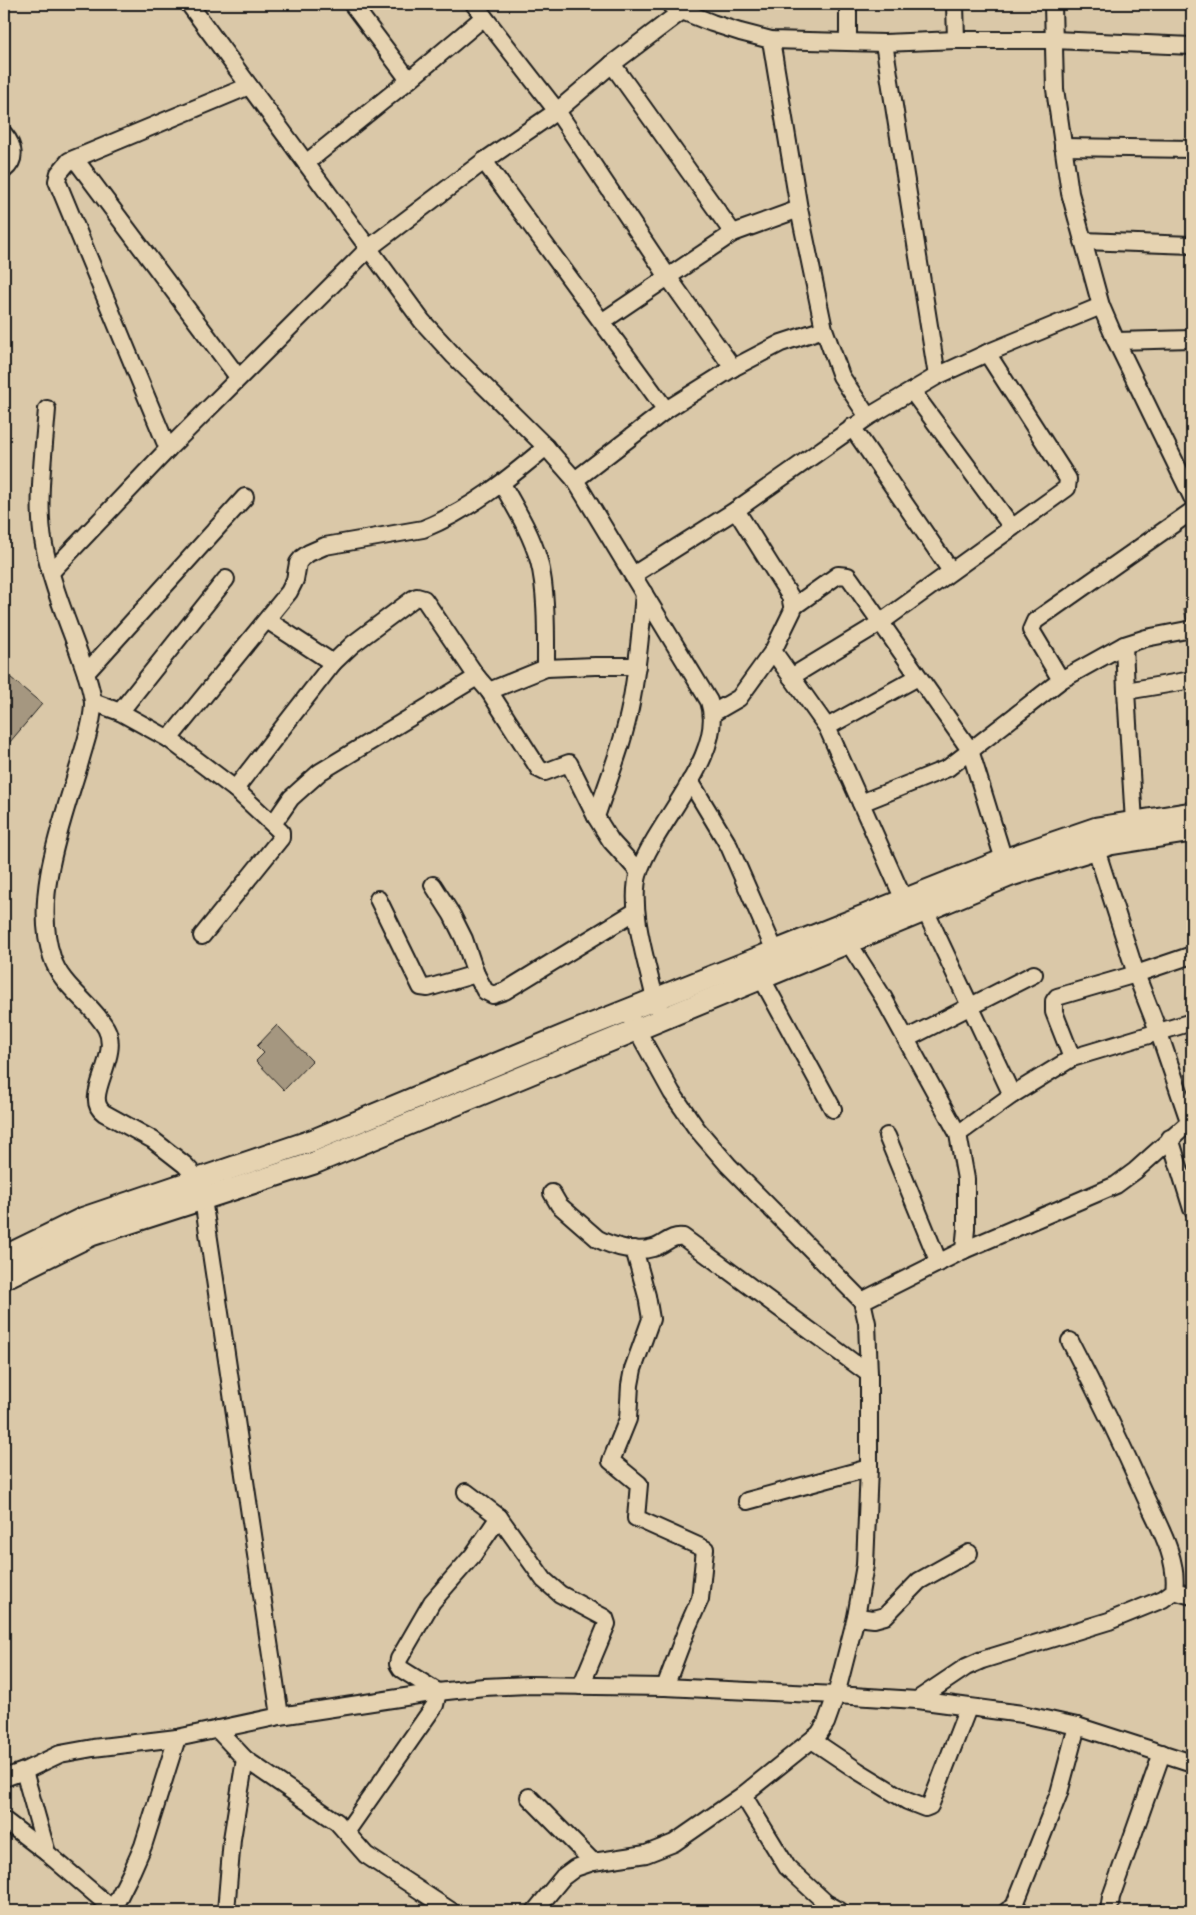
<svg xmlns="http://www.w3.org/2000/svg" width="1196" height="1915" viewBox="0 0 1196 1915" font-family="'Architects Daughter',sans-serif">
<rect width="100%" height="100%" fill="#dac8a8"/>
<filter id="ink" filterUnits="userSpaceOnUse"><feTurbulence type="fractalNoise" baseFrequency=".02" numOctaves="2"/><feDisplacementMap in="SourceGraphic" scale="10" xChannelSelector="R" yChannelSelector="G"/><feConvolveMatrix kernelMatrix="1 2 1 2 8 2 1 2 1" color-interpolation-filters="sRGB"/></filter>
<g filter="url(#ink)">
<g fill="#a59780" stroke="#1c1c1c">
<path d="M1192 607V625L1188 626 1184 609Z"/>
<path d="M4 672 42 704 4 749Z"/>
<path d="M277 1025 312 1061 284 1090 256 1061 264 1053 257 1046Z"/>
</g>
<g fill="none" stroke-linecap="round" stroke-linejoin="round">
<g stroke="#1c1c1c" stroke-width="20">
<g id="minor">
<path d="M189 4 422 321 454 356 546 447 575 480 709 701C727 755 655 822 639 872 628 907 647 963 655 999L659 1009"/>
<path d="M352 4 409 80"/>
<path d="M474 4 557 111 668 277 733 368"/>
<path d="M670 4 682 11 712 23 740 32 771 40 884 43 956 40H1054L1192 46"/>
<path d="M955 4 956 40"/>
<path d="M1053 4 1055 89 1070 193 1101 306 1116 341 1192 497"/>
<path d="M771 40 799 209 824 329 841 376 868 417"/>
<path d="M848 41V4"/>
<path d="M884 43 937 376"/>
<path d="M612 64 733 233"/>
<path d="M4 134C14 146 17 160 4 170"/>
<path d="M1063 147 1192 149"/>
<path d="M75 159 238 377"/>
<path d="M484 161 666 410"/>
<path d="M306 163 409 80 484 17"/>
<path d="M1083 241 1192 245"/>
<path d="M603 321 733 233 799 209"/>
<path d="M1116 341 1192 339"/>
<path d="M912 391 1012 527"/>
<path d="M47 409C44 450 36 506 44 545 51 583 67 620 80 656 85 671 92 688 93 703 93 723 85 743 80 762 63 820 32 897 52 957 61 987 91 1002 106 1028 122 1057 81 1097 104 1113L153 1140 185 1165 198 1179 203 1199 280 1716"/>
<path d="M852 427 951 571"/>
<path d="M168 449 57 181 59 173 69 161 249 86"/>
<path d="M575 480 666 410 733 368 781 343 824 329"/>
<path d="M502 484C516 509 531 533 539 561 547 590 546 637 546 668"/>
<path d="M51 572 168 449 369 248 484 161 557 111 612 64 682 11"/>
<path d="M633 575 736 510 868 417 937 376 987 353 1101 306"/>
<path d="M793 607 838 575 848 576 851 580 970 750 1004 860"/>
<path d="M1124 645 1126 691"/>
<path d="M773 651 827 727"/>
<path d="M333 663 353 644 413 599 417 597 424 599 477 677 489 691 539 769 545 772 569 763 596 817"/>
<path d="M86 673 245 497"/>
<path d="M791 677 880 623 1067 488 1068 479 987 353"/>
<path d="M1061 680 1031 630 1035 621 1192 511"/>
<path d="M489 691 546 668 595 666H637"/>
<path d="M93 702 120 712 169 739 235 789"/>
<path d="M120 712 226 579"/>
<path d="M713 713 739 698 773 651 793 610 790 596 736 510"/>
<path d="M169 739 289 592 295 580 298 563 302 558 309 553 325 546 423 529C470 510 508 479 546 447"/>
<path d="M690 781 729 846 775 951"/>
<path d="M861 803 948 768 1061 680 1124 645 1146 638 1192 629"/>
<path d="M1134 822 1126 691 1192 680"/>
<path d="M273 824 291 798 320 772 477 677"/>
<path d="M1096 849 1136 974 1159 1033 1189 1121"/>
<path d="M639 872 611 841 596 817C608 780 624 742 631 703 638 667 641 630 644 593"/>
<path d="M433 885 452 915 464 939 476 974 485 991 493 995 505 991 636 911"/>
<path d="M378 899 421 987 428 988 476 974"/>
<path d="M904 900 827 727 918 677"/>
<path d="M925 910 1012 1095 958 1134"/>
<path d="M202 936 281 838V832L235 789 333 663 267 620"/>
<path d="M848 942 883 997 958 1134 966 1179V1229L964 1250"/>
<path d="M761 977 833 1109"/>
<path d="M906 1039 1034 974"/>
<path d="M1072 1058 1054 1012V1001L1057 997 1136 974 1192 955"/>
<path d="M1012 1095 1072 1058 1192 1022"/>
<path d="M887 1136 939 1263"/>
<path d="M1170 1138 1192 1209"/>
<path d="M552 1193 559 1205 598 1239C614 1247 636 1253 653 1248 665 1245 670 1235 683 1237L869 1374"/>
<path d="M634 1249 647 1296 651 1319 633 1369 630 1385 628 1419 611 1461 639 1484 636 1518 705 1549 700 1599 688 1626 665 1687"/>
<path d="M862 1301 964 1250 1116 1185 1135 1171 1192 1120"/>
<path d="M466 1492 499 1517 544 1580 560 1594 605 1618 607 1624 581 1686"/>
<path d="M747 1501 869 1468"/>
<path d="M1174 1591 1192 1596"/>
<path d="M856 1617 874 1619 885 1616 919 1581 969 1553"/>
<path d="M917 1700 966 1667 982 1660 1109 1621 1163 1599 1174 1591C1179 1558 1157 1523 1144 1494 1121 1442 1096 1391 1070 1341"/>
<path d="M217 1729 245 1759 337 1822 366 1855 451 1911"/>
<path d="M812 1740 858 1771 907 1801 925 1808 930 1806 968 1708"/>
<path d="M24 1771 47 1853"/>
<path d="M4 1778 24 1771 60 1754 93 1748 177 1738 280 1716 438 1692 484 1687 528 1685 665 1687 836 1695 917 1700 1022 1714 1077 1726 1192 1763"/>
<path d="M743 1795 787 1867 826 1903 840 1911"/>
<path d="M529 1797 593 1862"/>
<path d="M4 1820 47 1853 115 1911"/>
<path d="M347 1831 435 1705 438 1692 401 1669 398 1664 399 1659 432 1602 473 1555 499 1517"/>
<path d="M113 1909 132 1871 143 1846 177 1738"/>
<path d="M226 1911 232 1839 245 1759"/>
<path d="M535 1911 563 1877 575 1868 593 1862 646 1854 674 1843 743 1795 819 1734 826 1723 836 1695 856 1617 865 1565 869 1468V1374L867 1323 862 1301 728 1165 697 1129 672 1093 632 1021"/>
<path d="M1007 1911 1014 1907 1059 1793 1077 1726"/>
<path d="M1109 1911 1111 1897 1162 1753"/>
</g>
</g>
<g stroke="#1c1c1c" stroke-width="25">
<g id="major">
<path d="M4 1257 84 1218 314 1140 573 1032 1004 860 1097 828 1192 813"/>
<path d="M4 1278 91 1235 314 1163 1011 875 1110 844 1192 831"/>
</g>
</g>
<use href="#minor" stroke="#e6d3b1" stroke-width="16"/>
<use href="#major" stroke="#e6d3b1" stroke-width="21"/>
</g>
</g>
<rect width="1196" height="1915" fill="none" stroke="#e6d3b1" stroke-width="20"/>
<rect x="10" y="10" width="1176" height="1895" fill="none" stroke="#1c1c1c" stroke-width="2" filter="url(#ink)"/>
</svg>
